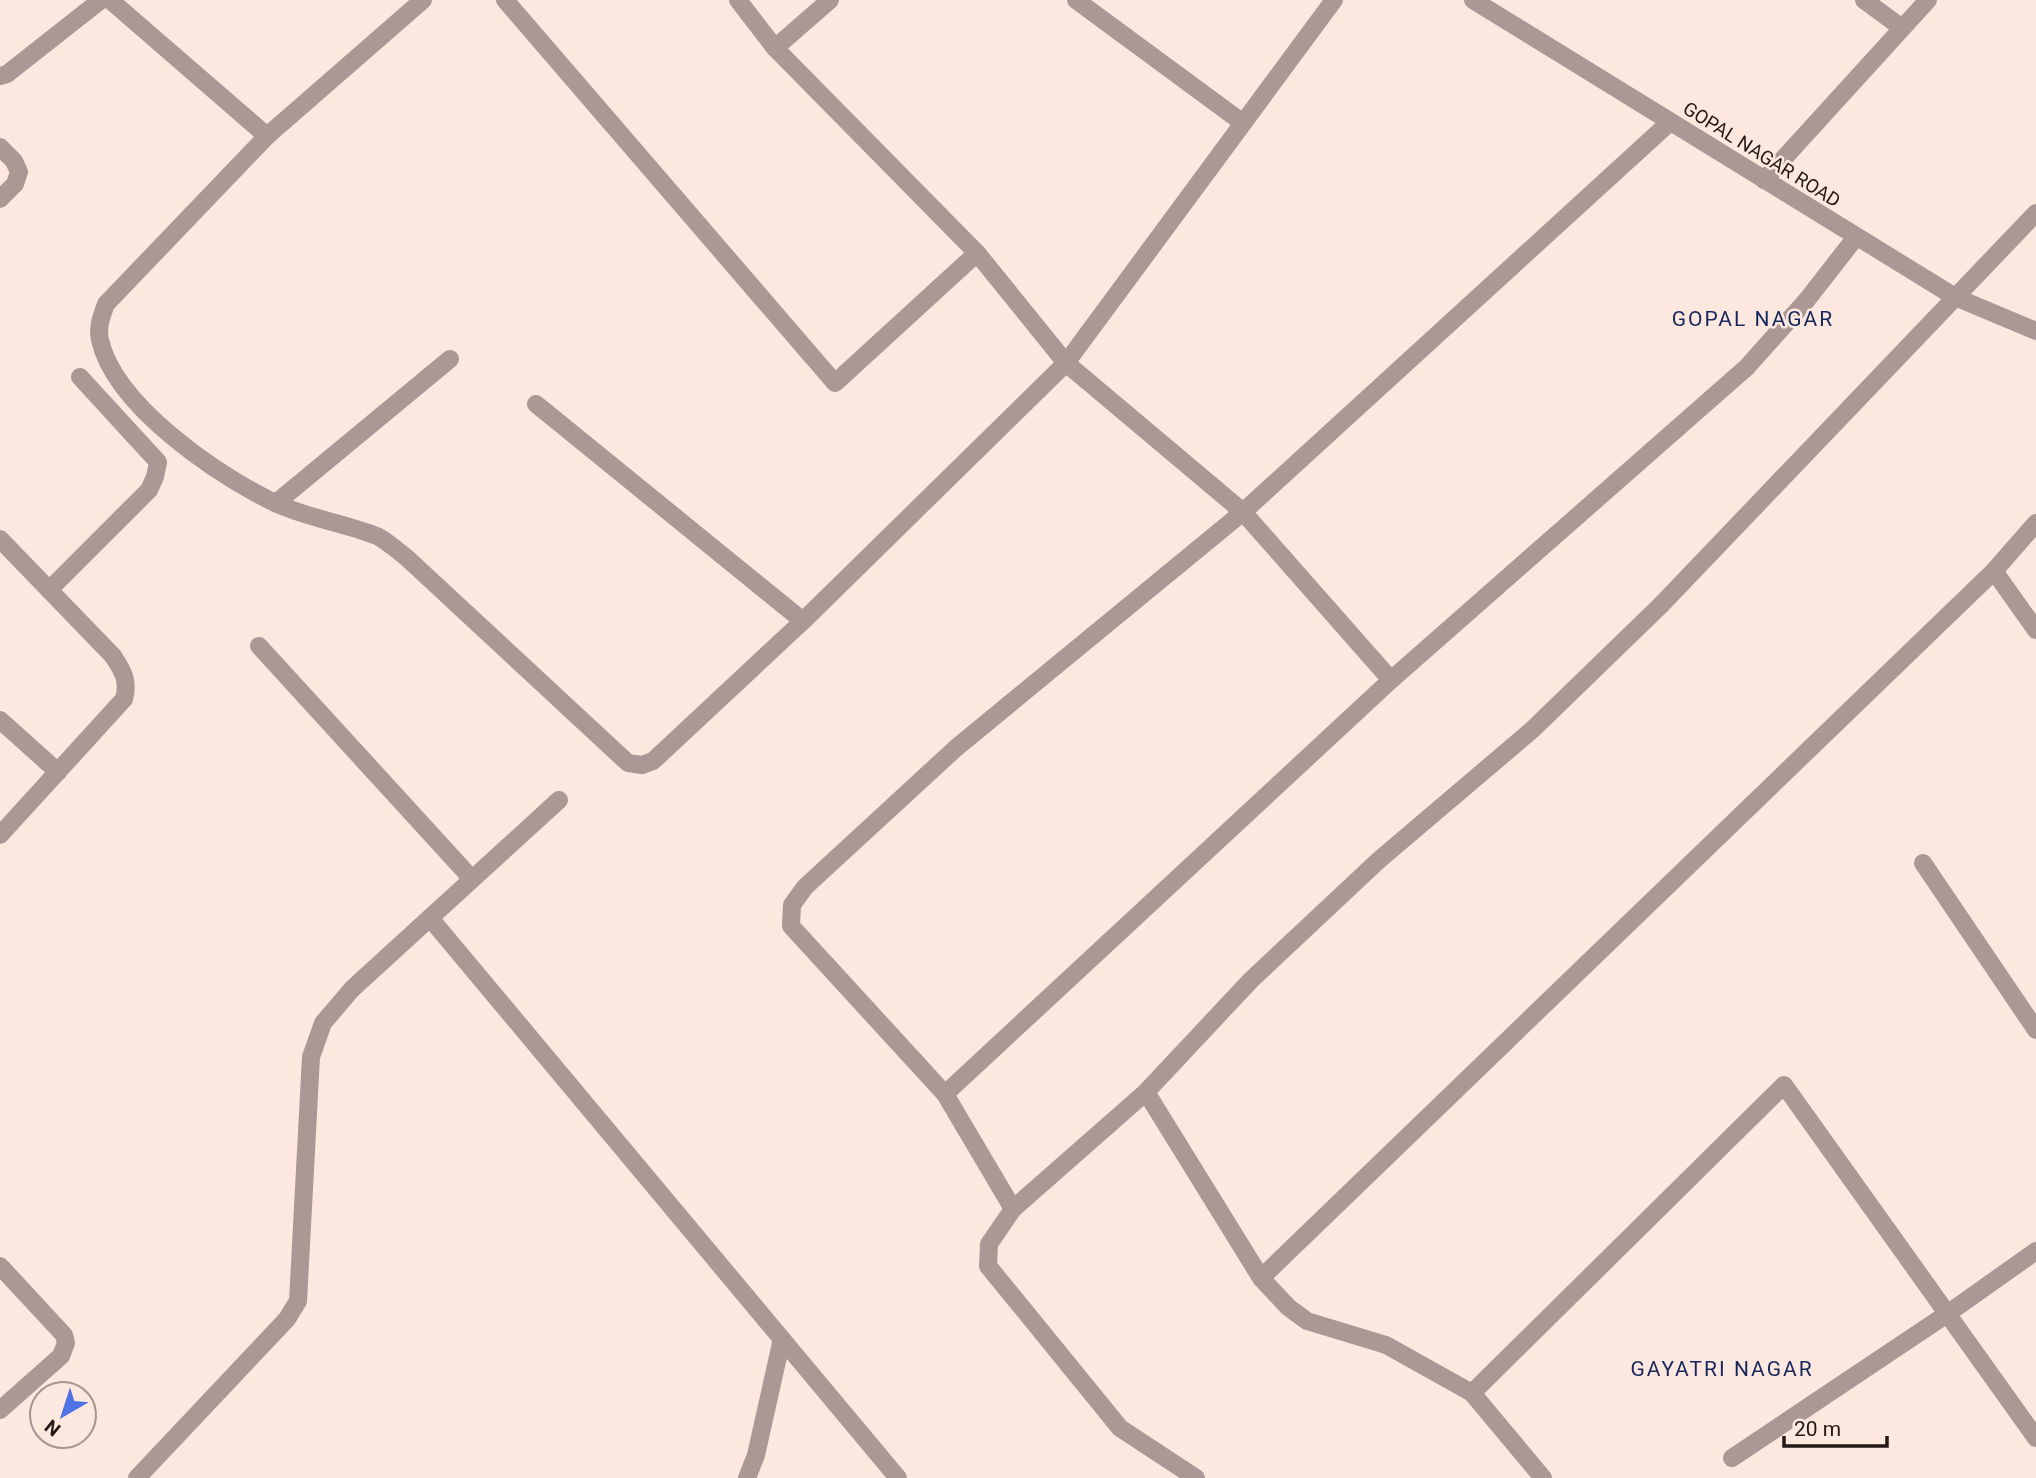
<svg xmlns="http://www.w3.org/2000/svg" width="2036" height="1478" viewBox="0 0 2036 1478" font-family="Roboto,sans-serif">
<rect width="100%" height="100%" fill="#fce8df"/>
<g fill="none" stroke-linecap="round" stroke-linejoin="round">
<g stroke="#ab9794" stroke-width="18">
<path d="M110 0 267 136"/>
<path d="M423 0 267 136 106 304C102 315 97 327 100 340 115 406 216 474 275 503 307 518 344 523 377 536 387 541 398 551 407 558L628 763 642 765 653 761 803 621 1066 363 1334 0"/>
<path d="M505 0 835 383 977 253"/>
<path d="M738 0 775 48 977 253 1066 363 1243 512 1670 122"/>
<path d="M1076 0 1243 123"/>
<path d="M1473 0 1955 297 2036 331"/>
<path d="M1864 0 1902 28"/>
<path d="M775 48 830 0"/>
<path d="M0 76 7 74 101 0"/>
<path d="M0 147 14 161 19 172 15 184 0 199"/>
<path d="M1764 180 1928 0"/>
<path d="M536 404 803 621"/>
<path d="M276 503 450 359"/>
<path d="M0 539 113 656C123 671 129 681 124 699L0 835"/>
<path d="M1994 571 2036 630"/>
<path d="M49 590 149 490 155 477 158 462 80 377"/>
<path d="M259 646 472 879"/>
<path d="M1391 680 1243 512 956 748 805 887 792 905 791 926 945 1094 1391 680 1747 367 1806 301 1856 237"/>
<path d="M0 720 58 772"/>
<path d="M1923 863 2036 1030"/>
<path d="M430 918 898 1478"/>
<path d="M1146 1092 1251 980 1379 860 1532 730 1661 605 2036 213"/>
<path d="M945 1094 1013 1209"/>
<path d="M0 1266 64 1335 66 1343 61 1356 0 1410"/>
<path d="M1261 1278 1288 1307 1307 1321 1386 1345 1472 1393 1784 1085 2036 1438"/>
<path d="M1472 1393 1543 1478"/>
<path d="M1732 1458 1947 1314 2036 1251"/>
<path d="M137 1478 287 1319 298 1301 311 1057 323 1023 352 989 559 800"/>
<path d="M747 1478 756 1455 782 1339"/>
<path d="M1196 1478 1120 1428 988 1266 989 1244 1013 1209 1146 1092 1261 1278 1994 571 2036 523"/>
</g>
</g>
<g text-anchor="middle" stroke-width="5" stroke-linejoin="round" paint-order="stroke">
<g font-size="19" fill="#241914" stroke="#fce8df">
<text transform="translate(1762 154) rotate(32)" y="7">GOPAL NAGAR ROAD</text>
</g>
<g font-size="21" letter-spacing="2" fill="#17275e" stroke="#fce8df">
<text x="1753" y="326">GOPAL NAGAR</text>
<text x="1722" y="1376">GAYATRI NAGAR</text>
</g>
</g>
<g transform="translate(63 1415) rotate(219)"><circle r="33" fill="#fce8df" stroke="#a6958e" stroke-width="2"/>
<path d="M0-5L12 26L0 18L-12 26Z" fill="#4f72e6"/>
<text y="-10" font-size="19" font-weight="bold" text-anchor="middle" fill="#241914">N</text>
</g>
<path d="M1784 1436v10h103v-10" fill="none" stroke="#241914" stroke-width="3.5"/>
<text x="1794" y="1436" font-size="21" fill="#241914" stroke="#fce8df" stroke-width="5" paint-order="stroke">20 m</text>
</svg>
